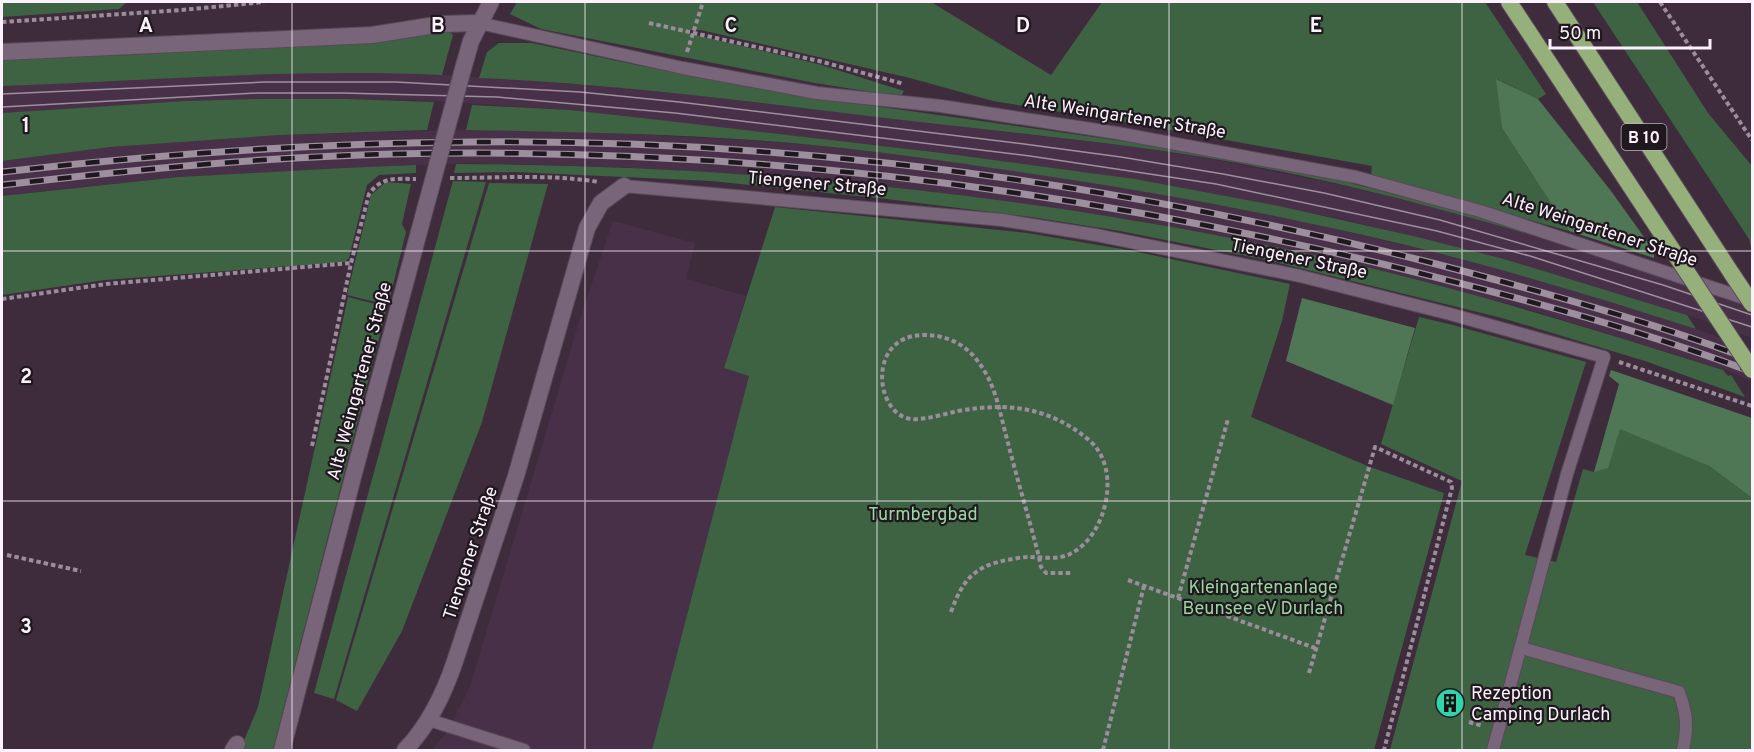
<svg xmlns="http://www.w3.org/2000/svg" width="1754" height="752" viewBox="0 0 1754 752" font-family="Overpass,sans-serif">
<rect width="100%" height="100%" fill="#3e2c3d"/>
<g fill="#483148">
<path d="M324 73H417L641 89 1125 146 1206 158 1331 183 1421 204 1497 224 1575 248 1752 307V338L1688 315 1504 259 1343 219 1135 179 942 153 570 110 419 100 260 99 186 101 2 113V86L160 77Z"/>
<path d="M466 130 595 132 792 143 912 156 1120 186 1301 221 1459 258 1549 283 1696 329 1752 349V381L1728 371 1518 306 1322 257 1135 220 852 183 623 167 472 163 343 168 179 177 2 196V161L110 147 280 135Z"/>
<path d="M613 221 695 243 686 279 746 296 724 368 749 376 652 750H432L447 732 470 687 579 322Z"/>
</g>
<g fill="#3d6342">
<path d="M2 2H127L119 9 2 17Z"/>
<path d="M517 2H931L1051 75 1102 2H1485L1546 94 1538 99 1497 79 1502 128 1569 231 1371 176 1372 166 1142 125 993 101 910 78 701 30H688L687 33 818 64 904 91 901 96 890 95 815 83 541 29 510 14Z"/>
<path d="M1593 2H1637L1708 113 1752 166V252L1749 239Z"/>
<path d="M439 29 449 32 453 35 442 75C295 68 149 81 2 86V57L131 55Z"/>
<path d="M499 43H532L637 65 804 96 1150 145 1327 177 1482 217 1595 254C1467 215 1336 179 1203 157 1100 141 996 131 893 119 755 102 618 84 479 78L487 52Z"/>
<path d="M260 99H346L434 102 427 130 280 135 110 147 2 161V113L186 101Z"/>
<path d="M472 105 570 110 651 119 942 153 1135 179 1279 206 1413 236 1504 259 1687 315 1696 329C1618 304 1540 280 1461 259 1307 219 1150 190 992 168 926 158 859 149 792 143 684 134 574 132 466 130Z"/>
<path d="M456 164C745 165 1035 194 1318 256 1455 286 1589 328 1723 370L1728 376 1731 375 1745 397 1645 361 1502 318 1267 260 1120 231 1031 217 887 199 711 181 515 172 454 173Z"/>
<path d="M416 165V173L379 175 367 185 349 258 345 262 105 280 2 295V196L179 177 343 168Z"/>
<path d="M453 181 486 182 334 699 314 693Z"/>
<path d="M386 182 411 184 402 224 406 232 388 305 347 295 371 195Z"/>
<path d="M489 183 548 184 482 422 402 631 357 711 336 700Z"/>
<path d="M775 207 1027 233 1128 250 1290 284 1282 321 1251 417 1370 467 1444 493 1374 750H652L749 376 724 368Z"/>
<path d="M348 297 387 307 273 750H240L258 707Z"/>
<path d="M1419 317 1453 325 1586 362 1525 555 1556 562 1583 469 1594 472 1620 428 1709 466 1752 498V750H1390L1462 481 1381 444Z"/>
</g>
<g fill="#507755">
<path d="M1496 79 1538 99 1611 191 1654 251V258L1569 231 1502 128Z"/>
<path d="M1302 298 1415 328 1393 405 1286 361Z"/>
<path d="M1611 370 1752 418V498L1709 466 1620 429 1608 468 1594 472 1619 384 1609 376Z"/>
</g>
<g fill="none" stroke-linecap="round" stroke-linejoin="round">
<g stroke="#584958" stroke-width="14">
<g id="service">
<path d="M479 23 683 68 817 93 941 106 1117 133 1356 177 1480 211 1750 300"/>
<path d="M624 186 1002 220 1096 235 1300 276 1450 314 1604 357 1567 474 1493 750"/>
<path d="M1521 648 1679 692C1687 714 1688 727 1683 750"/>
<path d="M429 720 524 750"/>
</g>
</g>
<g stroke="#584958" stroke-width="18">
<g id="minor">
<path d="M2 52 372 35 442 24 479 23"/>
<path d="M463 69 471 41 491 2"/>
<path d="M233 750 237 744"/>
<path d="M282 750 353 477 423 217"/>
<path d="M405 750C429 725 444 694 455 661L516 476 587 228 601 203 624 186"/>
</g>
</g>
<g stroke="#584958" stroke-width="18">
<g id="trunk">
<path d="M1509 2 1677 257"/>
<path d="M1555 2 1732 274"/>
</g>
</g>
<g stroke="#9b8d9b" stroke-width="4" stroke-dasharray="4.5 3" stroke-linecap="butt">
<path d="M1660 2 1752 140"/>
<path d="M2 22 182 10 264 2"/>
<path d="M649 23 819 61 904 84"/>
<path d="M687 52 703 2"/>
<path d="M450 178C499 178 551 174 599 182"/>
<path d="M2 299 106 284 351 263"/>
<path d="M1619 362 1752 406"/>
<path d="M312 446 351 263 369 194C382 176 396 179 416 179"/>
<path d="M7 555 81 571"/>
<path d="M1128 580 1315 648"/>
<path d="M1178 598 1228 419"/>
<path d="M951 612C962 581 974 566 1007 560 1014 559 1022 557 1029 557 1042 557 1058 560 1070 554 1107 536 1122 469 1090 441 1050 407 1008 402 958 411 945 414 931 418 918 419 875 424 863 334 925 335 947 335 967 345 979 363 996 385 1000 414 1007 439 1017 479 1029 518 1039 557L1041 567 1046 573H1071"/>
<path d="M1309 673 1375 447 1451 482 1452 488 1384 750"/>
<path d="M1469 722 1483 726"/>
<path d="M1103 750 1144 586"/>
</g>
<use href="#service" stroke="#796579" stroke-width="12"/>
<use href="#minor" stroke="#796579" stroke-width="16"/>
<use href="#trunk" stroke="#96b07c" stroke-width="16"/>
<g stroke="#9d8f9d" stroke-width="1.5">
<path d="M2 94 266 82H396L580 92 679 102 1024 144 1121 157 1223 174 1324 193 1440 220 1663 285 1752 315"/>
<path d="M2 107 258 93H342L497 97 675 113 1030 156 1216 184 1437 231 1530 256 1752 327"/>
</g>
<g stroke="#9d8f9d" stroke-width="7">
<g id="rail">
<path d="M2 172C159 154 315 143 474 142 798 139 1123 184 1436 264 1543 292 1649 321 1752 360"/>
<path d="M2 185C131 170 262 157 393 154 738 146 1084 189 1419 273 1531 301 1644 331 1752 372"/>
</g>
</g>
<use href="#rail" stroke="#20181f" stroke-width="4.5" stroke-dasharray="14" stroke-linecap="butt"/>
<g stroke="#584958" stroke-width="18" stroke-linecap="butt">
<path id="minor-bridge" d="M423 217 463 69"/>
</g>
<g stroke="#584958" stroke-width="18" stroke-linecap="butt">
<g id="trunk-bridge">
<path d="M1677 257 1752 370"/>
<path d="M1732 274 1752 304"/>
</g>
</g>
<use href="#minor-bridge" stroke="#796579" stroke-width="16"/>
<use href="#trunk-bridge" stroke="#96b07c" stroke-width="16"/>
</g>
<path fill="none" stroke="#fcf1fc" stroke-width="1.5" stroke-opacity="0.55" d="M292 2V750M585 2V750M877 2V750M1169 2V750M1462 2V750M2 251H1752M2 501H1752"/>
<defs>
<g id="building-disc" transform="scale(1.5)"><circle r="9.5" fill="#32d4a9" stroke="#20181f"/><path d="M-4-6H4V6H1V3H-1V6H-4ZM-2.5-4.3h1.7v1.8h-1.7ZM.8-4.3h1.7v1.8H.8ZM-2.5-1h1.7V.8h-1.7ZM.8-1h1.7V.8H.8Z" fill="#111"/></g>
</defs>
<g fill-rule="evenodd">
<use href="#building-disc" x="1450" y="703"/>
</g>
<g text-anchor="middle" stroke-width="4.5" stroke-linejoin="round" paint-order="stroke">
<rect fill="#20181f" stroke="#bab0ba" stroke-width="1.5" x="1621.5" y="124" width="45" height="26" rx="4.5"/>
<g font-size="16" font-weight="bold" fill="#fcf1fc">
<text x="1644" y="143">B 10</text>
</g>
<g font-size="18" fill="#fcf1fc" stroke="#20181f">
<text transform="translate(1125 116) rotate(9)" y="6">Alte Weingartener Straße</text>
<text transform="translate(817 183) rotate(5)" y="6">Tiengener Straße</text>
<text transform="translate(1600 229) rotate(18)" y="6">Alte Weingartener Straße</text>
<text transform="translate(1299 258) rotate(12)" y="6">Tiengener Straße</text>
<text transform="translate(359 381) rotate(-75)" y="6">Alte Weingartener Straße</text>
<text transform="translate(470 553) rotate(-72)" y="6">Tiengener Straße</text>
</g>
<g font-size="18" fill="#9ad8a1" stroke="#20181f">
<text x="923" y="520">Turmbergbad</text>
<text x="1263" y="593">Kleingartenanlage<tspan x="1263" dy="21">Beunsee eV Durlach</tspan></text>
</g>
<g font-size="18" fill="#fcf1fc" stroke="#20181f" text-anchor="start">
<text x="1471" y="699">Rezeption<tspan x="1471" dy="21">Camping Durlach</tspan></text>
</g>
</g>
<g font-size="20" text-anchor="middle" font-weight="bold" fill="#fcf1fc" stroke="#20181f" stroke-width="4.5" stroke-linejoin="round" paint-order="stroke">
<text x="146" y="32">A</text>
<text x="438" y="32">B</text>
<text x="731" y="32">C</text>
<text x="1023" y="32">D</text>
<text x="1316" y="32">E</text>
<text x="26" y="132">1</text>
<text x="26" y="383">2</text>
<text x="26" y="633">3</text>
</g>
<rect width="1754" height="752" fill="none" stroke="#fcf1fc" stroke-width="6"/>
<path d="M1550 39v9h160v-9" fill="none" stroke="#fcf1fc" stroke-width="3"/>
<text x="1559" y="39" font-size="18" fill="#fcf1fc" stroke="#20181f" stroke-width="4.5" paint-order="stroke">50 m</text>
</svg>
